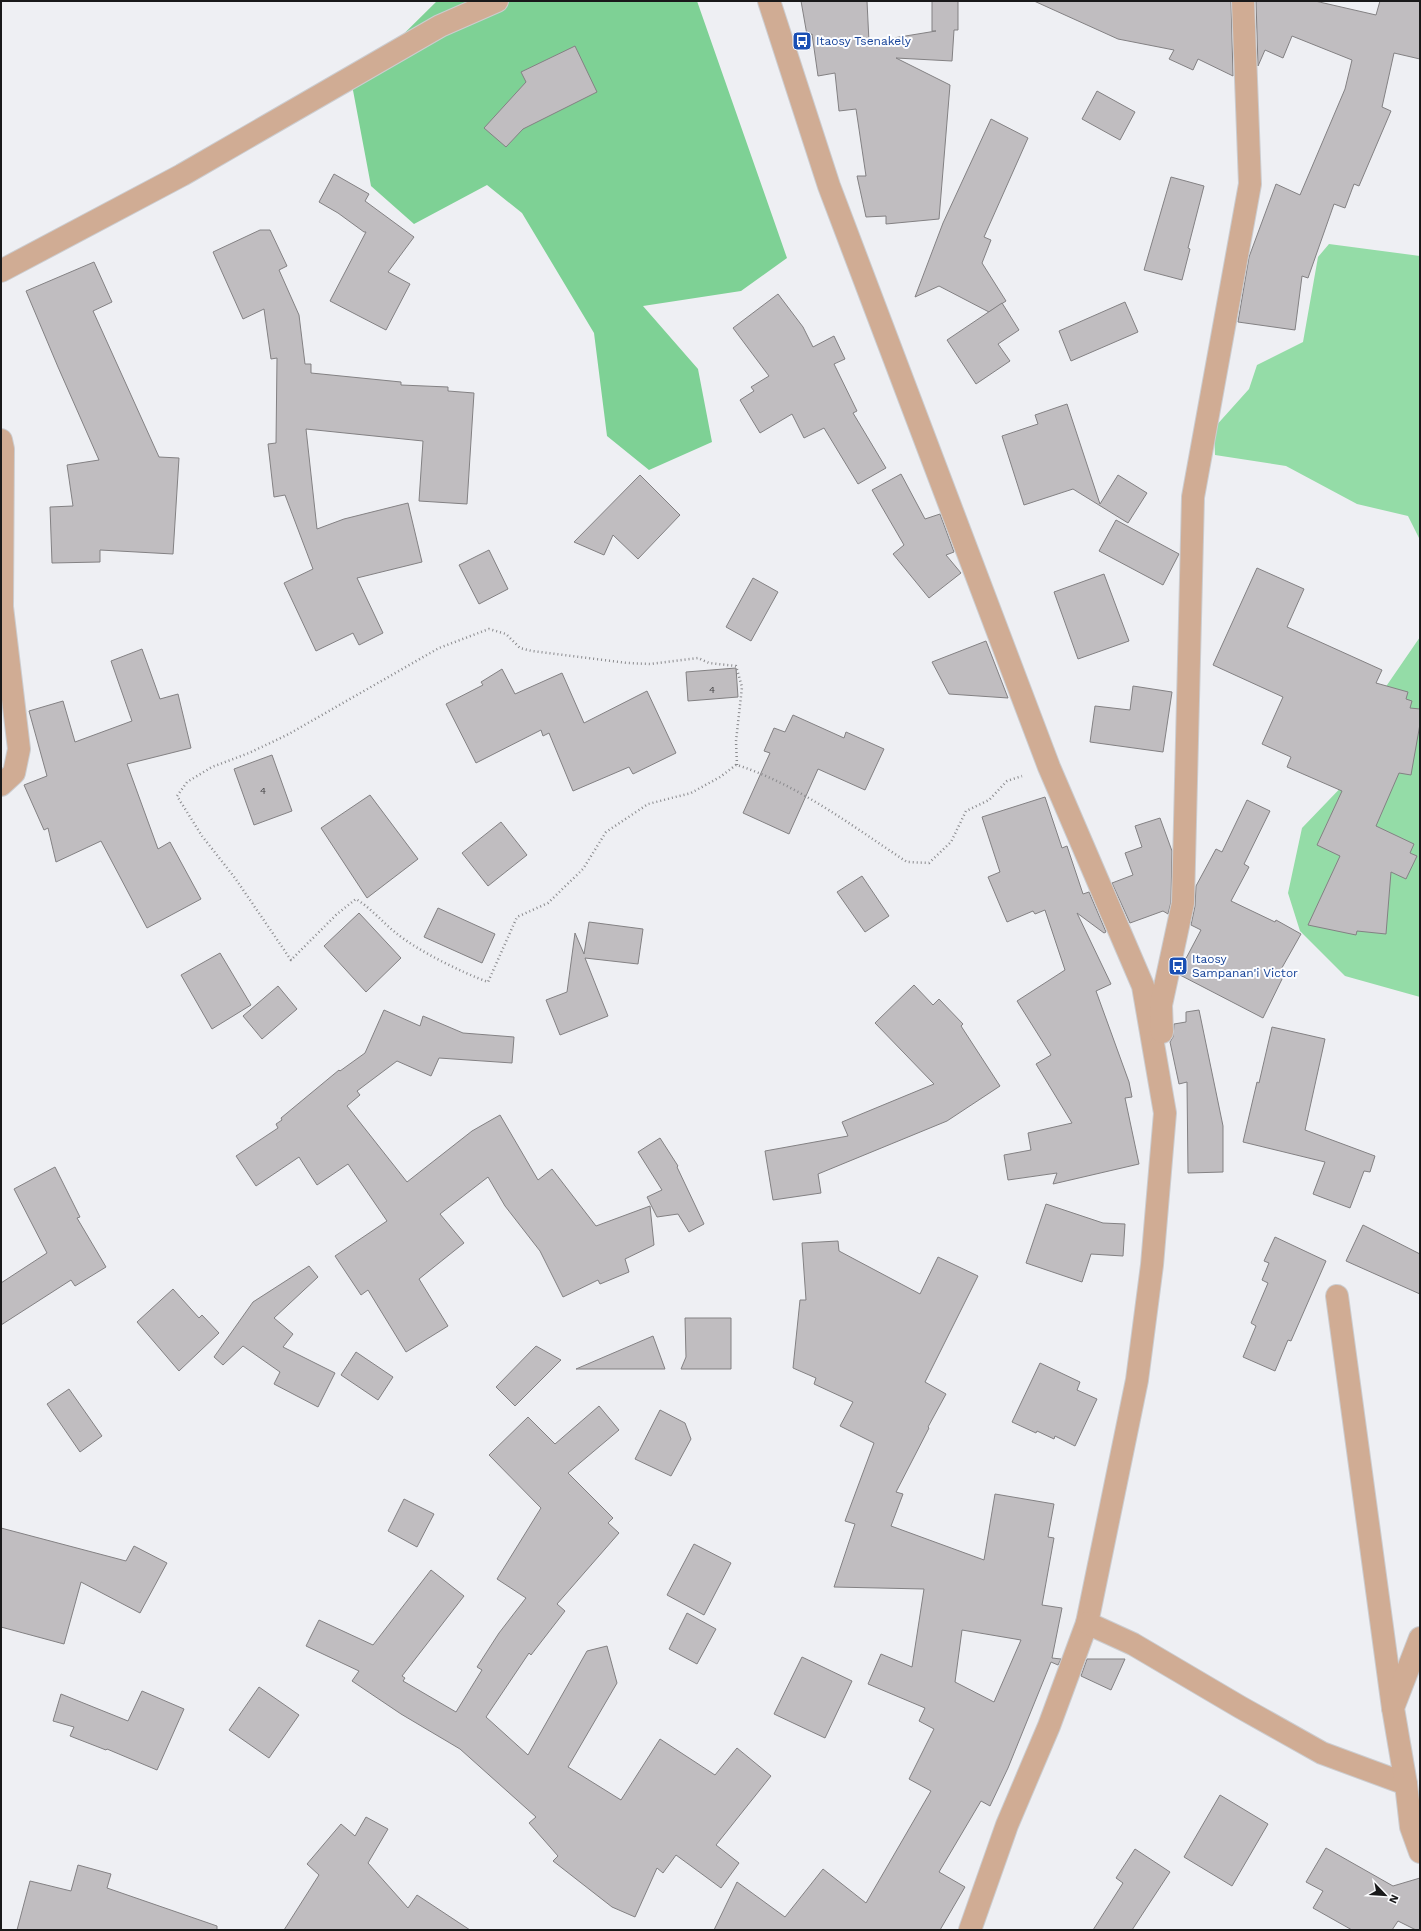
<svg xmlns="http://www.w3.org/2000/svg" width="1421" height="1931" viewBox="0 0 1421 1931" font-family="'Work Sans',sans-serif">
<rect width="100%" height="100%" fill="#eeeff3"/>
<g fill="#94dca7">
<path d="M1329 244 1420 256V540L1408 516 1357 504 1286 466 1215 455 1214 428 1249 389 1257 365 1303 342 1318 257Z"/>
<path d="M1420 637V997L1345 976 1300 931 1288 893 1302 828 1352 776 1385 688Z"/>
</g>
<path fill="#7ed195" d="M437 1H697L787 258 741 291 643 306 698 369 712 442 649 470 607 436 594 333 522 213 487 185 414 224 371 186 352 85Z"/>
<g fill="#c0bdc0" stroke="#838183" fill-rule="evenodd">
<path d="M801 1H867L869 42 936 31H932V1H958V30H954L952 61 896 58 950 85 939 219 886 224V216L866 217 857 176H866L856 109 839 111 835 73 818 76 812 34 807 35Z"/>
<path d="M1034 1H1231L1233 76 1198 59 1193 70 1169 59 1174 50 1118 39Z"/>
<path d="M1256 1H1315L1376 15 1380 1H1420V59L1394 53 1382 107 1391 111 1359 186 1354 184 1345 208 1334 204 1308 278 1302 276 1295 330 1238 322 1249 257 1276 184 1300 195 1345 89 1352 60 1292 36 1283 58 1265 50 1258 66Z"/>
<path d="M575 46 597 92 523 129 506 147 484 128 526 82 521 72Z"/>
<path d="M1097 91 1135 112 1120 140 1082 119Z"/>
<path d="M991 119 1028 138 984 237 991 240 982 263 1006 301 989 312 939 286 915 297 943 223Z"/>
<path d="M334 174 369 194 365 201 414 237 388 272 410 284 386 330 330 301 366 232H364L338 213 319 202Z"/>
<path d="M1171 177 1204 186 1188 248 1190 249 1182 280 1144 270Z"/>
<path d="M260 230H270L287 266 279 270 299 315 305 364H311V373L401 382V385L448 387V391L474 393 467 504 419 501 423 441 306 429 317 529 344 519 408 503 422 562 357 578 383 633 359 645 353 633 316 651 284 583 313 569 285 495 274 497 268 444 276 443 277 358 271 359 264 309 243 319 213 252Z"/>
<path d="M94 262 112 302 93 311 159 457 179 458 173 554 100 550V562L52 563 50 507 73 506 67 465 99 460 58 367 26 291Z"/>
<path d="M778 294 803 327 813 347 834 336 845 359 834 364 857 411 853 413 886 468 858 484 824 428 804 438 792 414 760 433 740 400 754 391 751 387 769 376 733 328Z"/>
<path d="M1125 302 1138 332 1071 361 1059 331Z"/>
<path d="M1002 303 1019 330 998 344 1010 361 976 384 947 340Z"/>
<path d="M1067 404 1100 504 1118 475 1147 493 1128 523 1073 489 1024 505 1002 436 1038 424 1035 415Z"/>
<path d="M901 474 925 519 940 514 954 552 946 555 961 573 929 598 893 554 904 545 872 490Z"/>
<path d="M640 475 680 515 638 559 613 535 604 555 574 542Z"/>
<path d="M1116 520 1179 554 1163 585 1099 551Z"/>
<path d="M489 550 508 589 479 604 459 565Z"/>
<path d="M1257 568 1304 589 1287 627 1382 670 1376 683 1408 692 1406 699 1412 701 1410 708 1420 709V724L1411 775 1399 773 1376 826 1414 844 1410 853 1417 856 1406 879 1391 872 1386 934 1357 931 1356 935 1308 925 1340 856 1317 845 1342 791 1287 767 1291 757 1262 744 1283 697 1213 665Z"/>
<path d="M1104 574 1129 641 1078 659 1054 592Z"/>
<path d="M753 578 778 592 751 641 726 627Z"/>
<path d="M986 641 1008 698 949 694 932 662Z"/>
<path d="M142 649 160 699 178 694 191 748 127 764 158 849 170 842 201 899 147 928 101 841 56 862 48 828 44 830 24 785 47 776 29 711 63 701 75 742 132 721 111 661Z"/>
<path d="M736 668 738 697 688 701 686 672Z"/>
<path d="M502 669 515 694 562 673 584 723 647 691 676 753 633 774 629 767 573 791 549 733 543 736 541 730 476 763 446 704 483 685 481 682Z"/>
<path d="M1133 686 1172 692 1163 752 1090 742 1095 706 1130 710Z"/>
<path d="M793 715 844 738 846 732 884 749 865 790 818 769 789 834 743 813 770 753 764 751 774 728 785 732Z"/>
<path d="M272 755 292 811 254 825 234 769Z"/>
<path d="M370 795 418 859 367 898 321 828Z"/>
<path d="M1045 797 1062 848 1067 846 1083 894 1089 892 1106 932 1104 933 1077 913 1111 984 1096 991 1129 1082 1132 1097 1125 1098 1139 1164 1053 1184 1057 1173 1008 1180 1004 1155 1031 1150 1028 1133 1072 1123 1036 1064 1051 1055 1017 1001 1065 970 1045 910 1035 914 1033 911 1007 922 988 877 1000 872 982 817Z"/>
<path d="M1247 800 1270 811 1244 864 1249 867 1231 901 1275 922 1276 920 1301 934 1279 973 1284 975 1263 1018 1180 975 1182 966 1201 930 1191 925 1195 906 1196 886 1216 849 1222 852Z"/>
<path d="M1160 818 1172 851 1171 902 1168 914 1163 911 1130 923 1112 883 1133 875 1125 853 1142 847 1135 826Z"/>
<path d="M501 822 527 855 488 886 462 853Z"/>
<path d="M862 876 889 916 865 932 837 892Z"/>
<path d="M438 908 495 934 482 963 424 937Z"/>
<path d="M359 913 401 958 366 992 324 946Z"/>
<path d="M589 922 643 929 638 964 585 958 608 1016 560 1035 546 1000 567 992 575 933 584 954Z"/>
<path d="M220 953 251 1005 212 1029 181 975Z"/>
<path d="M914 985 933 1005 939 999 963 1024 961 1026 1000 1086 947 1121 818 1174 821 1193 773 1200 765 1151 848 1136 842 1122 934 1084 875 1023Z"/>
<path d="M278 986 297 1009 262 1039 243 1016Z"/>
<path d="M384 1010 420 1026 423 1016 463 1033 514 1037 512 1063 439 1058 431 1076 397 1061 357 1091 360 1095 347 1106 407 1182 472 1131 500 1115 538 1180 552 1169 596 1226 650 1206 654 1245 625 1259 629 1272 600 1284 598 1280 563 1297 540 1251 505 1206 488 1177 440 1214 464 1243 419 1279 448 1326 406 1352 368 1290 361 1295 335 1256 387 1221 348 1164 317 1185 299 1157 256 1186 236 1156 278 1128 276 1124 282 1120 281 1118 339 1070 340 1071 365 1053Z"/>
<path d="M1199 1010 1223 1126V1172L1188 1173 1187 1082 1179 1084 1170 1042 1173 1037 1174 1024 1186 1022V1012Z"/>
<path d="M1272 1027 1325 1039 1305 1130 1375 1156 1370 1172 1364 1171 1350 1208 1313 1194 1325 1162 1243 1142 1257 1082 1259 1083Z"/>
<path d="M660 1138 678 1166 677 1167 704 1224 689 1232 678 1214 657 1217 647 1197 662 1190 638 1152Z"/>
<path d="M55 1167 80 1217 77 1218 106 1267 75 1286 71 1280 1 1325V1283L47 1253 14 1189Z"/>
<path d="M1046 1204 1103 1223 1125 1224 1123 1256 1091 1254 1082 1282 1026 1263Z"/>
<path d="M1363 1225 1420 1254V1294L1346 1261Z"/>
<path d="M1275 1237 1326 1261 1291 1341 1288 1340 1275 1371 1243 1357 1256 1326 1251 1323 1268 1283 1262 1280 1269 1263 1264 1261Z"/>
<path d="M838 1241 839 1251 920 1294 938 1257 978 1276 925 1382 946 1394 928 1427 929 1428 896 1492 903 1494 891 1526 984 1560 995 1494 1054 1504 1048 1537 1054 1538 1042 1605 1062 1608 1052 1658 1061 1659 1058 1665 1051 1662 1008 1768 990 1806 981 1801 939 1872 965 1887 940 1930H714L737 1882 785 1917 823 1869 866 1903 931 1791 909 1779 934 1729 919 1721 925 1708 868 1684 881 1654 912 1667 924 1589 834 1587 855 1524 845 1521 874 1443 840 1426 853 1402 814 1384 816 1378 793 1368 800 1300H806L802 1243ZM962 1630 1021 1640 994 1702 955 1682Z"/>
<path d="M309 1266 318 1277 274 1318 293 1334 283 1347 335 1373 318 1407 274 1384 280 1372 243 1346 223 1365 214 1357 253 1302Z"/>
<path d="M173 1289 199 1318 202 1315 219 1333 179 1371 137 1322Z"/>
<path d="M685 1318H731V1369H681L686 1357Z"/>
<path d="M653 1336 665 1369H576Z"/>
<path d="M536 1346 561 1360 515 1406 496 1387Z"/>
<path d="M356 1352 393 1377 378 1400 341 1375Z"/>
<path d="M1040 1363 1080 1382 1077 1390 1097 1399 1075 1446 1055 1436 1054 1439 1037 1431 1036 1433 1012 1422Z"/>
<path d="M69 1389 102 1436 80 1452 47 1404Z"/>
<path d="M599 1406 619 1430 568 1473 613 1518 608 1523 619 1533 557 1604 565 1611 531 1655 529 1653 486 1717 528 1755 587 1651 607 1646 617 1683 568 1767 621 1800 660 1739 715 1775 737 1748 771 1776 716 1845 739 1863 721 1888 676 1855 663 1873 657 1868 635 1917 612 1907 553 1861 558 1856 529 1823 536 1817 460 1749 401 1714 352 1681 359 1671 306 1646 319 1620 373 1645 431 1570 464 1596 402 1676 405 1678 403 1681 456 1712 482 1670 477 1667 499 1633 526 1598 497 1579 541 1508 489 1455 528 1417 555 1444Z"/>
<path d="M660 1410 685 1423 691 1439 671 1476 635 1459Z"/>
<path d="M404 1499 434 1514 417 1547 388 1531Z"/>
<path d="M1 1528 126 1561 134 1546 167 1563 140 1613 81 1582 64 1644 1 1627Z"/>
<path d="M694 1544 731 1563 704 1615 667 1595Z"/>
<path d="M687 1613 716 1629 697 1664 669 1649Z"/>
<path d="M802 1657 852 1681 825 1738 774 1714Z"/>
<path d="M1087 1659H1125L1111 1690 1081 1676Z"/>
<path d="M259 1687 299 1715 269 1758 229 1730Z"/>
<path d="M142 1691 184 1709 157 1770 107 1749 106 1750 70 1736 74 1727 53 1721 61 1694 128 1721Z"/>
<path d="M1220 1795 1268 1824 1232 1886 1184 1857Z"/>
<path d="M366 1817 388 1829 368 1863 408 1908 417 1895 470 1930H284L319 1875 307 1864 341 1824 355 1836Z"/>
<path d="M1326 1848 1393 1886 1420 1878V1930H1416L1398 1921 1392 1930H1352L1313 1908 1323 1891 1306 1882Z"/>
<path d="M1135 1849 1170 1872 1132 1930H1093L1123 1883 1116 1878Z"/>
<path d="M78 1865 111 1874 107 1888 217 1926V1930H17L30 1881 71 1891Z"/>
</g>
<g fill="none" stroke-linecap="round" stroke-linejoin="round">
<g stroke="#cccdd0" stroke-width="24">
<g id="minor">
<path d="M769 1 829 186 1049 767 1143 986 1165 1113 1152 1265 1137 1380 1087 1623 1049 1726 1007 1825 970 1930"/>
<path d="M1 271 182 175 440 26 497 1"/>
<path d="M1 440 3 449 2 607 19 749 14 773 1 785"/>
<path d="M1162 1032 1161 1005 1183 903 1193 497 1250 184 1243 1"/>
<path d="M1337 1296 1393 1708"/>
<path d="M1087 1623 1133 1644 1240 1707 1322 1753 1406 1784"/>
<path d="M1420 1638 1393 1708 1406 1784 1411 1827 1420 1852"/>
</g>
</g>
<path stroke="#8a8a8d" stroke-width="2.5" stroke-dasharray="1 3" stroke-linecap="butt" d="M737 765 736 741 742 687 736 666 709 663 698 658 650 664 627 663 532 651 520 648 506 634 489 629 439 648 287 735 249 753 212 767 187 782 177 796 202 836 235 878 291 960 337 914 356 899C371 908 382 922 396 933 418 951 461 972 488 982L517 917 548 903 583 869 606 832 648 804 691 793 720 777 736 765H737C799 785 852 826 907 862L929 863 951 842 966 811 989 800 1007 781 1022 776"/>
<use href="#minor" stroke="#d0ac94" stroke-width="22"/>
</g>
<defs>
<g id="bus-square" transform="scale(1)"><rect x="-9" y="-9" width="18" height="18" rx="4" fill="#1a4fb4" stroke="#fcfdff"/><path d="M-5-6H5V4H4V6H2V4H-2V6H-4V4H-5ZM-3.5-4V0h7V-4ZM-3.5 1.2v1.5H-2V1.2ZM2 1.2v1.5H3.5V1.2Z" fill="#fff"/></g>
</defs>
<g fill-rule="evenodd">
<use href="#bus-square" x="802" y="41"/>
<use href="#bus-square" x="1178" y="966"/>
</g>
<g text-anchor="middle" stroke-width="4" stroke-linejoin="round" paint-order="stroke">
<g font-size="10" fill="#434244">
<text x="712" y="693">4</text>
<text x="263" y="794">4</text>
</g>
<g font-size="12" fill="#164399" stroke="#fcfdff" text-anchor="start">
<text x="816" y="45">Itaosy Tsenakely</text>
<text x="1192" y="963">Itaosy<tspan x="1192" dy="14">Sampanan'i Victor</tspan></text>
</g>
</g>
<rect width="1421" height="1931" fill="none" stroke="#19191a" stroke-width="4"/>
<g transform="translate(1385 1895) rotate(115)" stroke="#fcfdff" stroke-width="3" paint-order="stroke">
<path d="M0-3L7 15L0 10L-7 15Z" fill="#19191a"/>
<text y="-6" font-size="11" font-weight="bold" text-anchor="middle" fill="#19191a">N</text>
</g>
</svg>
